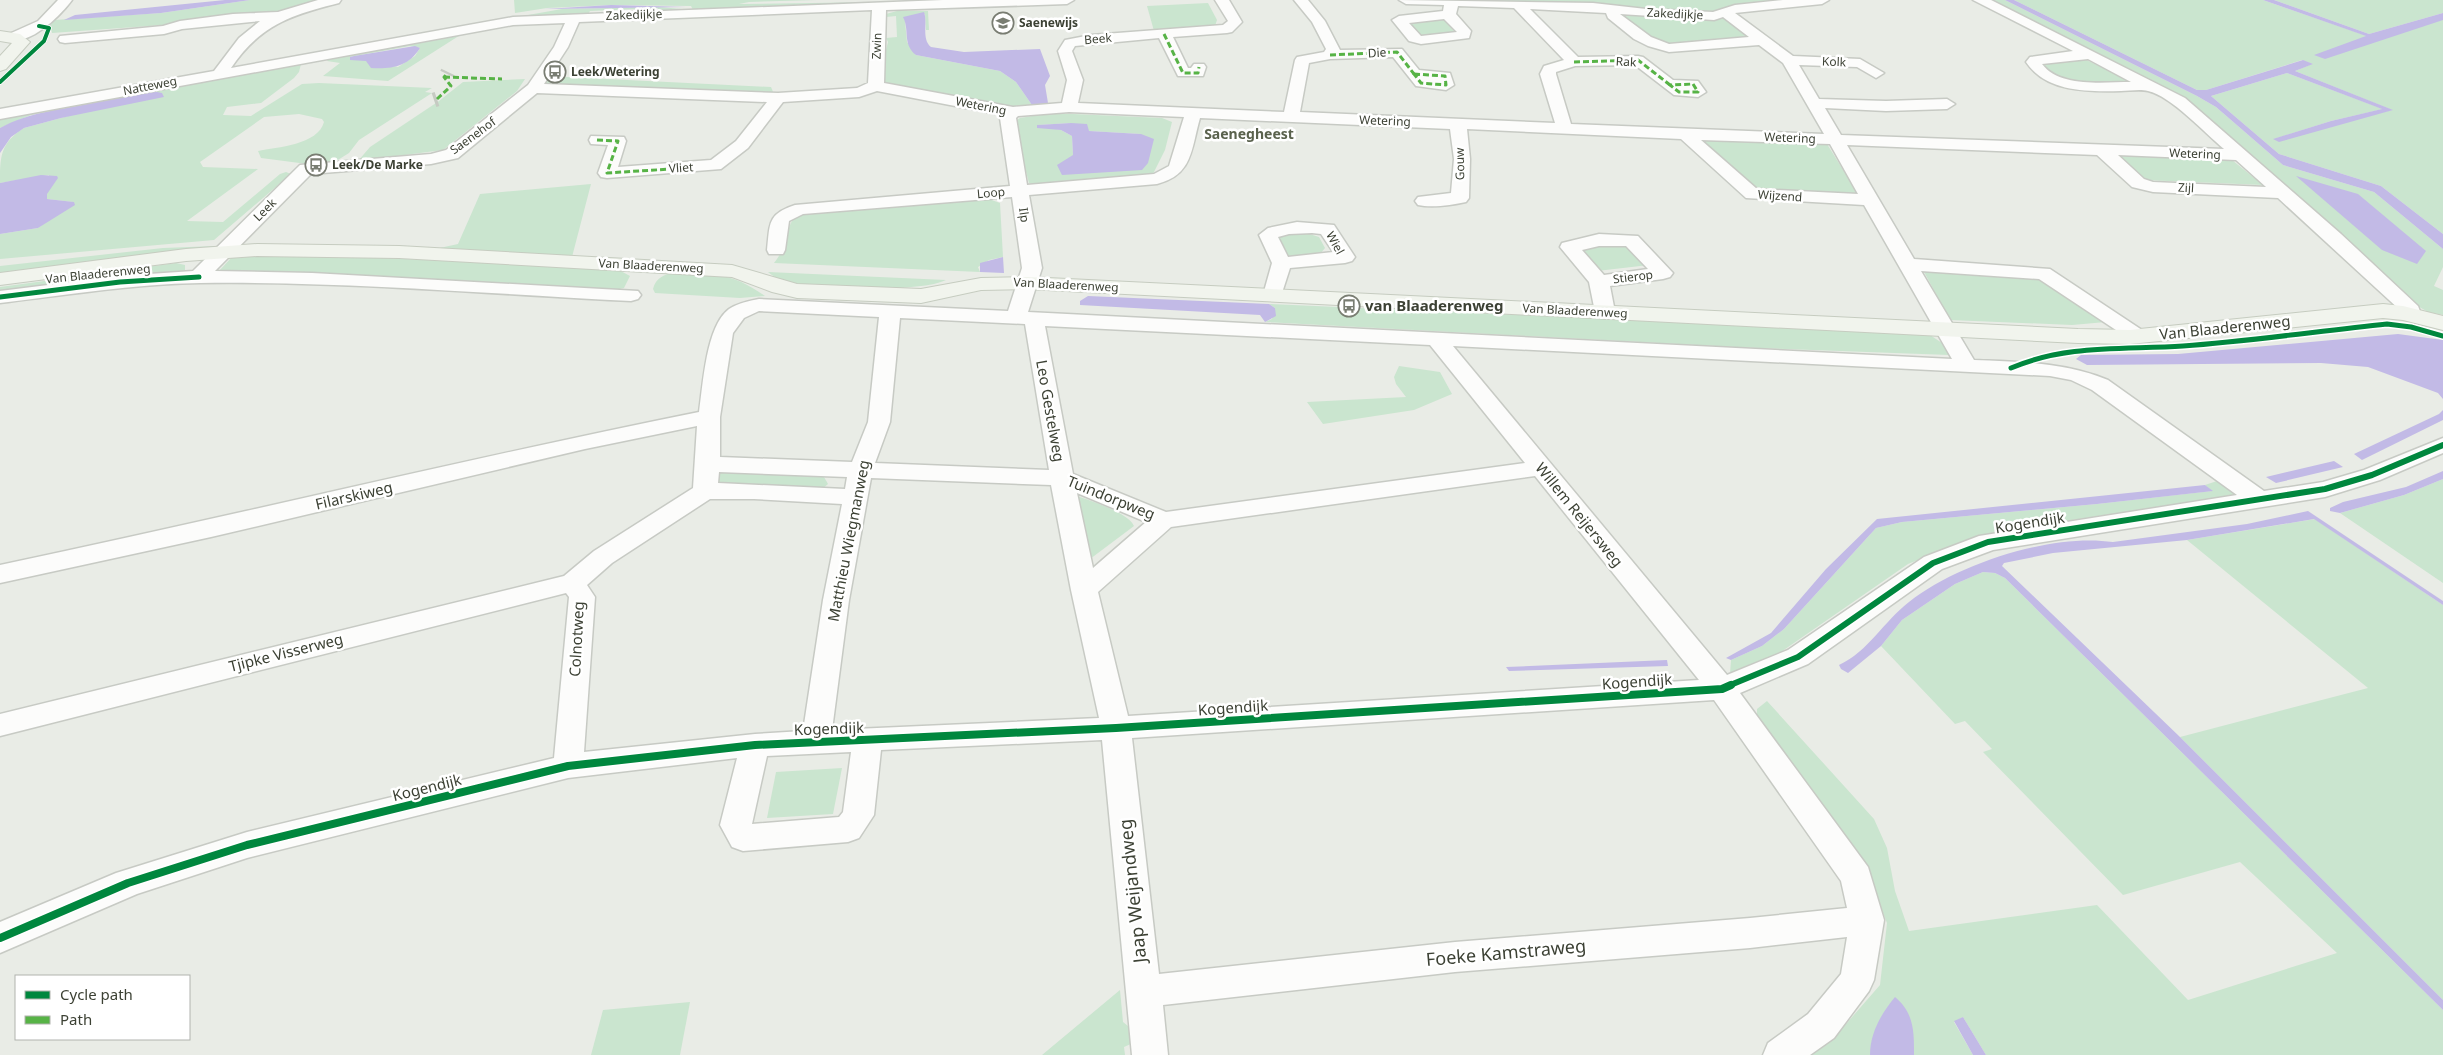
<svg xmlns="http://www.w3.org/2000/svg" width="2443" height="1055" viewBox="0 0 2443 1055" font-family="'Noto Sans',sans-serif">
<rect width="100%" height="100%" fill="#e9ece6"/>
<g fill="#cae5cf" fill-rule="evenodd">
<path d="M250 0H324L278 12 247 13 163 25 52 33 50 24 54 20 161 13Z"/>
<path d="M514 0H817L749 2 739 4 1012 0 657 11 658 8 590 11 588 14 526 17 472 25 562 9 659 7 693 10 691 6 611 5 547 8 515 13Z"/>
<path d="M1442 0H1789L1713 13 1616 8 1602 5Z"/>
<path d="M1990 0H2005L2197 96 2216 107 2283 165 2374 192 2443 249V267L2434 286 2443 290V315L2428 312 2409 301 2194 108Z"/>
<path d="M2014 0H2263L2373 38 2443 16V234L2381 186 2279 154 2211 96 2287 73 2383 109 2331 121 2274 139 2392 110 2295 71 2312 64 2302 60 2206 90H2197Z"/>
<path d="M2274 0H2443V13L2369 34Z"/>
<path d="M1208 3 1217 20 1215 26 1154 31 1147 6Z"/>
<path d="M897 11H928L929 30H926L925 14 905 21 907 42 916 55 1000 71 1016 82 1032 105 1015 108 884 84 879 77 888 42 886 38 897 37 896 16 886 17V14Z"/>
<path d="M1617 12 1724 18 1753 38 1657 46Z"/>
<path d="M1441 17 1456 33 1425 36 1414 35 1404 21Z"/>
<path d="M465 32 388 81 323 76 340 63 327 61 329 58ZM410 46 420 48 415 56 398 67 350 57Z"/>
<path d="M2082 58 2131 81H2072L2052 74 2041 63Z"/>
<path d="M302 60 299 72 294 78 261 103 227 107 223 115 251 116 302 84 319 83 432 88 425 92 432 93 359 140 349 153 333 163 315 165 261 158 258 151C277 147 318 145 324 122L322 119 299 114 264 117 200 162 203 167 258 169 187 221 223 222 280 174 286 172 291 174 214 240 0 259V234L38 228 73 202 47 199 46 197 49 175 0 183C0 157 0 143 24 128L157 92 139 94 31 115 0 128V116Z"/>
<path d="M546 76 771 87 774 94 543 83Z"/>
<path d="M525 79 517 91 443 150 358 161 370 147 439 101 463 82Z"/>
<path d="M1051 113 1162 118 1172 122 1165 150 1153 174 1036 185 1029 183 1013 123 1020 118ZM1071 123 1089 131 1141 134 1073 155 1072 136 1061 130 1038 125Z"/>
<path d="M1693 136 1827 144 1860 197 1754 192Z"/>
<path d="M2113 153 2227 156 2263 185 2144 180Z"/>
<path d="M591 184 572 257 435 249 458 244 480 194Z"/>
<path d="M986 198 1000 203 1003 257 989 260 978 267 980 272 774 263C787 248 785 229 796 214Z"/>
<path d="M1300 231 1319 237 1325 248 1320 254 1286 257 1277 238 1280 235Z"/>
<path d="M1615 242 1628 244 1649 265 1597 271 1580 252 1584 247Z"/>
<path d="M216 246 209 249 0 274V266L163 248Z"/>
<path d="M321 255 617 269 630 276 624 288 615 290 219 271 231 258 243 256Z"/>
<path d="M176 263 185 265V273L0 295V287Z"/>
<path d="M1923 270 2044 277 2106 322 2072 325 1950 320Z"/>
<path d="M675 272C714 274 731 272 765 296L740 298 655 293 653 289C656 277 664 275 675 272Z"/>
<path d="M768 272 946 280C921 293 808 290 781 280 777 279 772 275 768 272Z"/>
<path d="M1269 304 1927 333 1942 343 1949 355 1734 347 1265 322 1272 319 1275 308Z"/>
<path d="M1399 366 1440 372 1452 394 1414 410 1323 424 1307 402 1406 397 1396 384 1394 377Z"/>
<path d="M725 470 812 475 824 477 828 484 822 489 717 485 716 476Z"/>
<path d="M2223 479 2236 491 2233 496 2032 526 1969 540 1908 564 1778 654 1730 674 1731 660 1762 646 1784 629 1876 528 1902 522 2097 504 2212 491 2205 485Z"/>
<path d="M2443 479V583L2340 513 2404 495Z"/>
<path d="M1075 495C1090 501 1128 512 1134 526L1086 562Z"/>
<path d="M2315 519 2443 605V1000L2180 737 2368 688 2187 540Z"/>
<path d="M1983 572 1995 573 2005 578 2443 1010V1055H1986L1963 1017 1954 1022 1973 1055H1811L1846 1024 1880 985 1887 923 1868 875 1757 718V709L1767 701 1874 819 1887 848 1895 891 1909 931 2097 905 2188 1000 2337 953 2240 862 2123 895 1983 752 1992 749 1965 721 1955 724 1881 646 1902 620 1955 584Z"/>
<path d="M842 768 833 814 767 818 776 772Z"/>
<path d="M1120 990 1123 1022 1134 1031 1133 1043 1124 1047 1125 1055H1042Z"/>
<path d="M690 1002 680 1055H591L603 1010Z"/>
</g>
<g fill="#c2bae6">
<path d="M225 0H250L161 13 64 20 75 15Z"/>
<path d="M2005 0H2014L2197 90H2206L2303 60 2313 64 2295 71 2393 110 2279 142 2273 139 2331 121 2382 109 2287 73 2211 96 2279 154 2381 186 2443 234V249L2374 192 2283 165 2216 107 2197 96Z"/>
<path d="M2263 0H2274L2369 34 2443 13V20L2325 59 2314 55 2366 36Z"/>
<path d="M611 5 686 7 545 9Z"/>
<path d="M924 12C928 22 921 39 931 47L964 52 1040 49 1050 76 1045 85 1048 103 1032 105 1016 82 1000 71 916 55C902 44 910 30 903 17Z"/>
<path d="M415 46 420 48C408 67 392 69 371 68L366 61 350 60V57L354 56Z"/>
<path d="M157 92 162 93 164 97 61 118 24 128 11 137 0 153V128C29 112 64 109 97 102 116 98 137 92 157 92Z"/>
<path d="M1071 123 1087 124 1089 131 1141 134 1154 139 1148 163 1142 170 1062 175 1057 165 1073 155 1072 136 1061 130 1037 128V125Z"/>
<path d="M41 175 57 176 58 178 47 194V199L74 202 75 205 38 228 0 234V183Z"/>
<path d="M2296 176 2358 194 2426 251 2417 264 2382 250Z"/>
<path d="M1003 257 1004 273 980 272V263Z"/>
<path d="M1088 296 1269 304 1275 308 1276 316 1265 322 1260 315 1080 305V301Z"/>
<path d="M2398 334 2443 340V399L2438 393 2368 367 2321 363 2087 365 2076 359 2081 355 2178 354Z"/>
<path d="M2443 410V420L2362 460 2354 454 2439 414Z"/>
<path d="M2334 461 2343 467 2276 483 2266 477Z"/>
<path d="M2443 471V479L2404 495 2340 513 2330 511V508L2343 502 2406 487Z"/>
<path d="M2205 485 2213 491 2097 504 1902 522 1876 528 1784 629 1762 646 1731 660 1726 658 1771 633 1826 569 1877 519Z"/>
<path d="M2308 511 2443 601V605L2314 519 2187 540 2053 553 2004 563 2002 566 2180 737 2443 1000V1010L2005 578 1995 573 1983 572 1955 584 1902 620 1881 646 1848 673 1841 669 1839 665C1868 652 1884 621 1909 602 1957 564 2051 533 2113 542L2247 524Z"/>
<path d="M1667 660 1668 666 1509 671 1506 667Z"/>
<path d="M1895 997C1914 1013 1914 1031 1914 1055H1870C1870 1033 1881 1014 1895 997Z"/>
<path d="M1963 1017 1986 1055H1973L1954 1021Z"/>
</g>
<g fill="none" stroke-linecap="round" stroke-linejoin="round">
<g stroke="#c6cac2" stroke-width="15" stroke-dasharray="15 8" stroke-linecap="butt">
<path d="M447 74 448 72"/>
<path d="M434 100 437 99"/>
</g>
<g stroke="#c7cac4" stroke-width="3">
<g id="street">
<path d="M58 0H72C60 16 31 45 9 40L7 37 9 34 38 21Z"/>
<path d="M318 0H341L339 3C291 15 260 25 231 68L513 17 943 0H1074L1067 4 886 10 884 83 1013 107 1062 103 1067 80 1058 51 1065 40 1091 35 1223 25 1228 21 1215 0H1229L1242 22 1232 32 1227 33 1173 37 1188 68H1191L1194 64H1204L1206 67 1203 76H1178L1159 38 1075 46 1072 51 1083 80 1078 103 1284 112 1295 60 1297 57 1324 52 1326 49 1312 22 1294 0H1308L1325 21 1340 50 1402 49 1419 70 1450 73 1454 85 1446 90 1416 86 1393 57 1330 59 1309 63 1300 112 1555 123 1540 74 1544 66 1564 60 1514 8 1458 6 1456 14 1471 31 1469 38 1421 44 1409 41 1392 20 1399 16 1443 11 1444 5 1406 4 1399 0 1593 3 1646 9 1713 12 1735 5 1783 0H1829L1822 4 1735 13 1793 56 1860 59 1884 73 1876 78 1857 67 1799 65 1819 99 1886 101 1947 99 1955 104 1947 109 1886 111 1825 108 1841 135 2224 149C2205 133 2171 96 2148 91 2140 89 2129 91 2121 91 2087 92 2046 92 2026 62L2030 57 2073 51 1973 0H1991L2185 98 2341 234 2418 306 2421 314 2418 318 2411 320 2404 318 2401 311 2278 198 2153 192 2132 187 2097 155 1847 145 1914 259 2050 269 2145 332 2148 336 2145 340 2138 342 2131 340 2039 279 1921 271 1974 360C2020 362 2065 362 2108 380L2264 491 2323 482 2364 470 2443 438V453L2380 480 2325 497 1993 550 1942 569 1808 664 1740 693 1868 867 1884 920 1874 980 1869 991 1834 1038 1810 1055H1763L1768 1043 1808 1014 1841 974 1847 937 1750 948 1455 972 1163 1005 1168 1055H1132L1102 740 881 750 874 815 859 838 848 842 743 851 732 847 720 825 737 758 568 778 247 858 137 894 0 953V922L116 873 247 832 554 758 569 597 566 593 0 736V714L564 576 594 551 693 488 697 426 585 449 211 537 0 583V565C233 516 465 459 699 412 703 385 706 326 729 309 738 303 749 301 759 299L1008 311 1022 268 1012 197 803 214 789 221 785 250 783 254H769L767 250C770 224 767 214 795 205L1010 186 1000 118 1002 115 877 91 859 97 783 102 748 148 721 169 607 178 601 177 598 173 608 145 591 144 589 140 591 136 624 137 626 141 618 167 711 160 736 141 767 102 537 93 458 158 431 164 311 174 215 271 312 273 638 291 641 295 638 299 631 301C489 294 342 281 200 283 133 284 66 295 0 303V291L120 276 193 271 300 165 431 154 446 150 528 85 554 47 565 23 513 25 0 119V109L214 71 239 38 260 21 182 29 164 34 65 43 60 42 58 39 60 36 163 26 180 21 233 14 278 12ZM1530 9 1606 13 1608 18 1634 39 1648 46 1669 52 1759 45 1783 63 1824 134 1571 124 1556 74V72L1575 66 1635 65 1674 95 1698 97 1706 92 1698 81 1673 80 1643 57 1638 56 1578 57ZM872 10 868 83 857 88 778 93 544 84 568 47 579 22ZM1620 14 1714 20 1723 17 1749 37 1669 44 1651 37ZM1444 19 1457 32 1421 36 1409 23ZM2088 59 2131 82C2104 82 2060 88 2042 64ZM1069 112 1184 117 1169 166 1154 174 1027 185 1016 118 1018 116ZM1200 118 1450 129 1454 159 1451 193 1418 197 1415 201 1418 205C1432 208 1452 205 1466 202L1469 198 1470 159 1467 129 1681 139 1746 198 1864 205 1952 359 1028 312 1042 268 1029 195 1157 184C1193 175 1191 149 1200 118ZM1701 140 1830 144 1858 194 1757 189ZM2118 155 2236 160 2266 187 2153 182 2144 179ZM759 311 879 317 868 422 852 462 720 457V417L733 333 744 318ZM900 318 1025 324 1049 470 875 463 890 422ZM1045 326 1430 345 1525 463 1166 512 1073 474ZM1453 346 2050 376 2071 380 2092 390 2237 495 1979 536 1924 557 1788 650 1727 675ZM719 472 847 477 845 489 718 483ZM1535 476 1699 680 1128 716 1098 592 1171 527ZM871 478 1051 485 1071 590 1099 718 832 730 849 600ZM1077 493 1146 522 1093 568ZM710 499H754L842 504 823 600 803 731 755 734 584 752 595 597 587 585 612 563ZM1714 700 1841 881 1847 908 1750 918 1455 942 1159 974 1132 738ZM851 752 843 812 839 817 752 824 767 756Z"/>
<path d="M1297 222 1334 225 1355 257 1352 261 1345 263 1290 268 1280 299H1266L1263 295 1272 263 1259 235 1268 228ZM1312 233 1321 234 1333 252 1288 257 1278 237 1289 234Z"/>
<path d="M1599 234 1638 236 1673 273 1670 277 1663 279 1610 286 1615 312 1612 316 1605 318 1598 316 1595 312 1589 282 1560 247 1562 243ZM1599 246H1626L1648 269 1604 275 1582 250Z"/>
</g>
</g>
<g stroke="#c6ccc0" stroke-width="2">
<g id="secondary">
<path d="M0 31 20 34 30 42 6 69 0 71V56L12 43 0 41Z"/>
<path d="M257 244 399 246 732 265 797 284 921 289 981 278 1027 277 2078 329 2130 330 2383 304 2403 306 2443 316V330L2403 320 2383 318 2130 344 2078 343 1027 289 981 290 921 303 797 298 772 292 732 277 399 258 257 256 186 261 0 285V273L186 249Z"/>
</g>
</g>
<use href="#street" fill="#fcfcfb" fill-rule="evenodd"/>
<use href="#secondary" fill="#f1f4ed" fill-rule="evenodd"/>
<g stroke="#57b346" stroke-width="3" stroke-dasharray="6 3" stroke-linecap="butt">
<path d="M1164 34 1183 73H1198L1199 67"/>
<path d="M1330 55 1397 52 1414 74"/>
<path d="M1574 62 1638 60 1670 85"/>
<path d="M1414 74 1445 76 1446 85 1421 83Z"/>
<path d="M444 77 502 79"/>
<path d="M1693 84 1698 92H1679L1670 85Z"/>
<path d="M437 99 451 86 444 77 446 75"/>
<path d="M597 140 618 141 607 173 687 168"/>
</g>
<g stroke="#fff" stroke-width="5.5">
<path id="cycleway-far3" d="M0 82 44 41 49 28 39 26"/>
</g>
<g stroke="#fff" stroke-width="8">
<g id="cycleway-far2">
<path d="M0 297 120 282 199 277"/>
<path d="M2011 368C2067 344 2124 350 2183 346 2251 341 2319 331 2387 324L2411 327 2443 336"/>
</g>
</g>
<g stroke="#fff" stroke-width="9">
<path id="cycleway-far1" d="M1728 686 1798 657 1933 563 1988 542 2325 489 2372 475 2443 445"/>
</g>
<g stroke="#fff" stroke-width="11">
<path id="cycleway" d="M0 938 128 883 247 845 568 766 755 745 1116 728 1722 689 1731 685"/>
</g>
<use href="#cycleway-far3" stroke="#00873e" stroke-width="4"/>
<use href="#cycleway-far2" stroke="#00873e" stroke-width="5"/>
<use href="#cycleway-far1" stroke="#00873e" stroke-width="6"/>
<use href="#cycleway" stroke="#00873e" stroke-width="8"/>
</g>
<defs>
<g id="school-ring" transform="scale(1.125)"><circle r="9.5" fill="#fff" stroke="#797d72" stroke-width="1.5"/><path d="M0-5L7-2L0 1L-7-2ZM-4 1L0 2.5L4 1V4Q0 6-4 4Z" fill="#797d72"/></g>
<g id="bus-ring" transform="scale(1.125)"><circle r="9.5" fill="#fff" stroke="#797d72" stroke-width="1.5"/><path d="M-5-6H5V4H4V6H2V4H-2V6H-4V4H-5ZM-3.5-4V0h7V-4ZM-3.5 1.2v1.5H-2V1.2ZM2 1.2v1.5H3.5V1.2Z" fill="#797d72"/></g>
</defs>
<g fill-rule="evenodd">
<use href="#school-ring" x="1003" y="23"/>
<use href="#bus-ring" x="555" y="72"/>
<use href="#bus-ring" x="316" y="165"/>
<use href="#bus-ring" x="1349" y="306"/>
</g>
<g text-anchor="middle" stroke-width="5" stroke-linejoin="round" paint-order="stroke">
<g font-size="12" fill="#3c4134" stroke="#fff">
<text transform="translate(1675 14) rotate(3)" y="4">Zakedijkje</text>
<text transform="translate(634 15) rotate(-2)" y="4">Zakedijkje</text>
<text transform="translate(1098 39) rotate(-5)" y="4">Beek</text>
<text transform="translate(877 46) rotate(-88)" y="4">Zwin</text>
<text transform="translate(1377 53) rotate(-3)" y="4">Die</text>
<text transform="translate(1626 62) rotate(3)" y="4">Rak</text>
<text transform="translate(1834 62) rotate(2)" y="4">Kolk</text>
<text transform="translate(150 86) rotate(-11)" y="4">Natteweg</text>
<text transform="translate(981 106) rotate(11)" y="4">Wetering</text>
<text transform="translate(1385 121) rotate(2)" y="4">Wetering</text>
<text transform="translate(473 136) rotate(-36)" y="4">Saenehof</text>
<text transform="translate(1790 138) rotate(2)" y="4">Wetering</text>
<text transform="translate(2195 154) rotate(2)" y="4">Wetering</text>
<text transform="translate(1460 164) rotate(-91)" y="4">Gouw</text>
<text transform="translate(681 168) rotate(-4)" y="4">Vliet</text>
<text transform="translate(2186 188) rotate(3)" y="4">Zijl</text>
<text transform="translate(991 193) rotate(-5)" y="4">Loop</text>
<text transform="translate(1780 196) rotate(4)" y="4">Wijzend</text>
<text transform="translate(265 210) rotate(-45)" y="4">Leek</text>
<text transform="translate(1024 215) rotate(82)" y="4">Ilp</text>
<text transform="translate(1335 243) rotate(61)" y="4">Wiel</text>
<text transform="translate(651 266) rotate(3)" y="4">Van Blaaderenweg</text>
<text transform="translate(98 274) rotate(-6)" y="4">Van Blaaderenweg</text>
<text transform="translate(1633 277) rotate(-7)" y="4">Stierop</text>
<text transform="translate(1066 285) rotate(3)" y="4">Van Blaaderenweg</text>
<text transform="translate(1575 311) rotate(3)" y="4">Van Blaaderenweg</text>
</g>
<g font-size="12" font-weight="bold" fill="#3c4134" stroke="#fff" text-anchor="start">
<text x="1019" y="27">Saenewijs</text>
<text x="571" y="76">Leek/Wetering</text>
<text x="332" y="169">Leek/De Marke</text>
</g>
<g font-size="14" font-weight="bold" fill="#5a624d" stroke="#fff">
<text x="1249" y="139">Saenegheest</text>
</g>
<g font-size="15" font-weight="bold" fill="#3c4134" stroke="#fff" text-anchor="start">
<text x="1365" y="311">van Blaaderenweg</text>
</g>
<g font-size="15" fill="#3c4134" stroke="#fff">
<text transform="translate(2225 328) rotate(-6)" y="5">Van Blaaderenweg</text>
<text transform="translate(1050 411) rotate(80)" y="5">Leo Gestelweg</text>
<text transform="translate(354 496) rotate(-13)" y="5">Filarskiweg</text>
<text transform="translate(1111 498) rotate(22)" y="5">Tuindorpweg</text>
<text transform="translate(1579 515) rotate(51)" y="5">Willem Reijersweg</text>
<text transform="translate(2030 523) rotate(-9)" y="5">Kogendijk</text>
<text transform="translate(849 541) rotate(-79)" y="5">Matthieu Wiegmanweg</text>
<text transform="translate(577 639) rotate(-87)" y="5">Colnotweg</text>
<text transform="translate(286 653) rotate(-14)" y="5">Tjipke Visserweg</text>
<text transform="translate(1637 682) rotate(-4)" y="5">Kogendijk</text>
<text transform="translate(1233 708) rotate(-4)" y="5">Kogendijk</text>
<text transform="translate(829 729) rotate(-2)" y="5">Kogendijk</text>
<text transform="translate(427 788) rotate(-14)" y="5">Kogendijk</text>
</g>
<g font-size="18" fill="#3c4134" stroke="#fff">
<text transform="translate(1133 891) rotate(-96)" y="6">Jaap Weijandweg</text>
<text transform="translate(1506 953) rotate(-5)" y="6">Foeke Kamstraweg</text>
</g>
</g>
<rect x="15" y="975" width="175" height="65" fill="#ffffff" stroke="#b1b3ae"/>
<rect x="25" y="991" width="25" height="8" fill="#00873e" stroke="#b1b3ae"/>
<text x="60" y="1000" font-size="15" fill="#3c4134">Cycle path</text>
<rect x="25" y="1016" width="25" height="8" fill="#57b346" stroke="#b1b3ae"/>
<text x="60" y="1025" font-size="15" fill="#3c4134">Path</text>
</svg>
